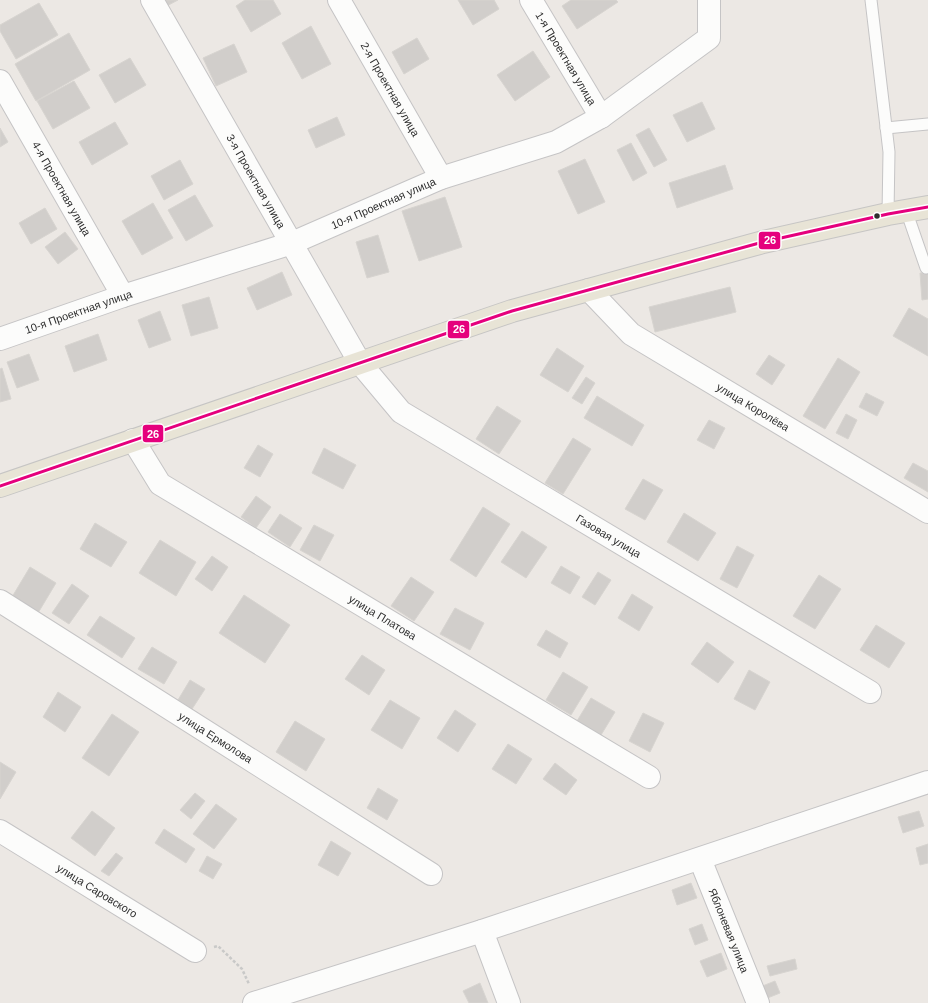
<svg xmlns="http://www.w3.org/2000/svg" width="928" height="1003" viewBox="0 0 928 1003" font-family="Helvetica,sans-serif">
<rect width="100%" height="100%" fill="#ece8e4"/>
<g fill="#d1cecb" stroke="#d7d4d0">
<path d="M157 0H178L161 9Z"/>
<path d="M245 0H273L281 14 251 32 236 6Z"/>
<path d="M458 0H494L499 9 473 25Z"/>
<path d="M571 0H616L618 2 577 29 562 6Z"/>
<path d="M39 3 58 35 16 59 0 31V25Z"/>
<path d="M311 26 331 64 302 79 282 43Z"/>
<path d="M69 33 90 70 36 101 15 64Z"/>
<path d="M417 38 429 59 404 74 392 52Z"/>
<path d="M234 44 247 72 216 86 203 58Z"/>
<path d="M533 51 550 77 515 101 497 75Z"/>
<path d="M130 58 146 85 115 103 99 75Z"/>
<path d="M74 81 90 108 53 129 37 101Z"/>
<path d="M702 102 715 129 687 142 673 115Z"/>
<path d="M337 117 345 135 316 148 308 130Z"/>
<path d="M115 122 128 144 92 165 79 142Z"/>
<path d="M0 128 8 142 0 147Z"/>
<path d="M649 128 667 160 654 167 636 135Z"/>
<path d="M631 143 647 173 633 181 617 150Z"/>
<path d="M585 159 605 202 578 214 558 171Z"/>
<path d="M180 160 193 184 164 200 151 176Z"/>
<path d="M725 165 733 189 677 208 669 183Z"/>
<path d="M195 195 213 226 186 241 168 210Z"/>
<path d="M445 197 462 247 419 261 402 211Z"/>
<path d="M153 203 173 238 142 255 122 221Z"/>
<path d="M45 208 57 229 31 244 19 223Z"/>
<path d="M65 232 78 249 58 264 45 247Z"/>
<path d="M378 235 389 272 367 278 356 242Z"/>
<path d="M282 272 292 295 257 310 247 288Z"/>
<path d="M920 273H928V299L922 300Z"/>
<path d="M730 287 736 312 655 332 649 307Z"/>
<path d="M209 297 218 328 191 336 182 305Z"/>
<path d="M909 308 928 319V356L893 336Z"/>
<path d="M160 311 171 340 149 348 138 320Z"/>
<path d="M98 334 107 360 74 372 65 346Z"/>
<path d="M557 348 584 366 568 392 540 375Z"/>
<path d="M29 354 39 380 17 388 7 362Z"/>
<path d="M769 355 785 365 772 385 756 374Z"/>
<path d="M838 358 860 372 825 429 803 416Z"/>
<path d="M2 368 11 399 0 402V369Z"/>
<path d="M586 377 595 383 582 404 572 398Z"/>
<path d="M866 393 884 402 877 416 859 407Z"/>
<path d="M597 396 644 425 632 446 584 418Z"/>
<path d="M497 406 521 421 499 454 476 439Z"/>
<path d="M846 414 857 420 848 439 836 433Z"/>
<path d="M709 420 725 428 714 449 697 440Z"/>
<path d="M573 438 591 449 563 494 545 483Z"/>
<path d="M258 445 273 454 260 477 244 468Z"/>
<path d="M324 448 356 465 343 489 312 473Z"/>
<path d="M913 463 928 471V492L904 478Z"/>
<path d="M643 479 663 490 645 520 625 509Z"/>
<path d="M256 496 271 507 256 528 241 517Z"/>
<path d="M483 507 510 524 476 577 450 560Z"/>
<path d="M684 513 716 533 698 561 667 542Z"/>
<path d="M280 514 302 528 290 547 268 532Z"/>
<path d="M95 523 127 542 111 567 80 549Z"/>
<path d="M314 525 334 535 320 561 300 550Z"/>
<path d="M522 531 547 547 526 578 501 562Z"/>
<path d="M160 540 196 562 176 596 139 573Z"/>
<path d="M737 546 754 555 737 588 720 579Z"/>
<path d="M212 556 228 567 212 591 195 579Z"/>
<path d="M561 566 580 577 570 594 551 583Z"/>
<path d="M30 567 56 583 38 613 12 597Z"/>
<path d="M598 572 611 580 595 605 582 597Z"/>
<path d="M819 575 841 589 815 629 793 616Z"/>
<path d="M411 577 434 592 414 621 391 606Z"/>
<path d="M72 584 89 596 69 624 52 613Z"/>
<path d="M632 594 653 607 639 631 618 618Z"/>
<path d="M244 595 290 625 265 663 219 633Z"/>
<path d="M455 608 484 623 470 650 440 634Z"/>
<path d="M100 616 135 638 122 658 87 635Z"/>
<path d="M876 625 905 643 889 668 860 650Z"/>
<path d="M546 630 568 643 560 658 537 645Z"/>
<path d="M707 642 734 662 718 683 691 664Z"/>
<path d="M152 647 177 662 164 684 138 669Z"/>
<path d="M362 655 385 670 369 695 345 679Z"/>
<path d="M749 670 770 682 755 710 734 699Z"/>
<path d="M563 672 588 687 571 715 546 700Z"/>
<path d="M190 680 205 689 192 709 178 700Z"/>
<path d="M58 692 81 707 65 732 43 717Z"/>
<path d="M591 698 615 712 601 735 577 721Z"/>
<path d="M390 700 420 718 402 749 371 730Z"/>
<path d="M455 710 476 724 458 752 437 738Z"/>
<path d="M643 713 664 723 650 752 629 741Z"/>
<path d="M112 714 139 732 109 776 82 758Z"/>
<path d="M295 721 325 739 306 771 276 752Z"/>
<path d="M508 744 532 759 516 784 492 769Z"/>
<path d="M0 762 16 772 0 799Z"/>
<path d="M555 763 577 780 566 795 543 779Z"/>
<path d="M378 788 398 800 387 820 367 808Z"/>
<path d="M195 793 205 801 191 819 180 810Z"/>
<path d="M216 804 237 819 214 849 193 834Z"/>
<path d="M92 811 115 828 95 856 71 838Z"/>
<path d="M919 811 924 826 903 833 898 817Z"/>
<path d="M164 829 195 849 186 863 155 843Z"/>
<path d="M331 841 351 853 338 876 318 865Z"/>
<path d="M928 844V863L920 865 916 848Z"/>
<path d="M116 853 123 858 109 876 101 871Z"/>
<path d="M207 856 222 864 213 879 199 871Z"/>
<path d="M691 883 697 898 677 905 672 890Z"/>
<path d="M702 924 708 940 695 945 689 929Z"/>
<path d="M721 953 727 969 707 977 700 961Z"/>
<path d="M795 959 797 969 770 976 767 966Z"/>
<path d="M775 981 780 993 765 999 760 987Z"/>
<path d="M480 983 488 1003H469L463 991Z"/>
</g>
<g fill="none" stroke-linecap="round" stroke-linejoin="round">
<g stroke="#c5c4c5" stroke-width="13">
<g id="service">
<path d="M871 0 889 152 888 214"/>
<path d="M886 128 928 124"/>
<path d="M906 210 926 268 928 267"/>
</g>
</g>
<g stroke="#c5c4c5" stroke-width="24">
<g id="minor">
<path id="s1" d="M152 0 360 363 401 412 870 692"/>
<path id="s2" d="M339 0 441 178"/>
<path id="s3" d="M531 0 601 117"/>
<path id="s4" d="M0 81 123 296"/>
<path id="s5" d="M589 290 631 334 928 512"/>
<path id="s6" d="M0 339 123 296 292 243 441 178 556 142 601 117 709 38V0"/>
<path id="s7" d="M133 440 160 484 649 777"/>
<path id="s8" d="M0 601 431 874"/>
<path id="s9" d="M0 831 195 951"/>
<path id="s10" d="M700 859 758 1003"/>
<path d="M482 931 509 1003"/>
<path d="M254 1003 482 931 928 782"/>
</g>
</g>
<g stroke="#c6c5c4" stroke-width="24">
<path id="primary" d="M0 486 512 311 763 242 888 214 928 207"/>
</g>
<path stroke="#c9c9c8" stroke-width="2.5" stroke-dasharray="3 2" stroke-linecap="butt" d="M214 947 218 946 242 969 249 984"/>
<use href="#service" stroke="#fcfcfb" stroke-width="11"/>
<use href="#minor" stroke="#fcfcfb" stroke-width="22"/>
<use href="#primary" stroke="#e8e4d6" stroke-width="22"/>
<g stroke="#fff" stroke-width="6">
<path id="bus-1" d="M0 486 512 311 763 242 888 214 928 207"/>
</g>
<use href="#bus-1" stroke="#e5007d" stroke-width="3"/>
</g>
<circle fill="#2e2e2e" stroke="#fff" stroke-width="1.5" cx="877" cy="216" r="3.5"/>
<g text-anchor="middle" stroke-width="4" stroke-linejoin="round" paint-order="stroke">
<g font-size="11" fill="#2e2e2e" stroke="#fff">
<text dy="4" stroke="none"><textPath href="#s3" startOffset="68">1-я Проектная улица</textPath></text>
<text dy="4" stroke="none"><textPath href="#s2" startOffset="103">2-я Проектная улица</textPath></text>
<text dy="4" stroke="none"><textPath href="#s1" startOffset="209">3-я Проектная улица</textPath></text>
<text dy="4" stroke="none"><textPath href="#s4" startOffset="124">4-я Проектная улица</textPath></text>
<text dy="4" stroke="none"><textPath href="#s6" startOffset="407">10-я Проектная улица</textPath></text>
<text dy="4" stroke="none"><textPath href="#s6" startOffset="83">10-я Проектная улица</textPath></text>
<text dy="4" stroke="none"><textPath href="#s5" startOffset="203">улица Королёва</textPath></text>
<text dy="4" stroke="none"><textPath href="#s1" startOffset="724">Газовая улица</textPath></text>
<text dy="4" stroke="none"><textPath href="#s7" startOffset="311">улица Платова</textPath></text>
<text dy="4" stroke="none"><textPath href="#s8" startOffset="255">улица Ермолова</textPath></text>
<text dy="4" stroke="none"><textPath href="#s9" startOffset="114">улица Саровского</textPath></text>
<text dy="4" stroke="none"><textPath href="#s10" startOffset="77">Яблоневая улица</textPath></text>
</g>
</g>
<g stroke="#fff" stroke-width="1.5">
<rect x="758" y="231" width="23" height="19" rx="4" fill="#e5007d"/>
<rect x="447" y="320" width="23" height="19" rx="4" fill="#e5007d"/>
<rect x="142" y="424" width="22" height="19" rx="4" fill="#e5007d"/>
</g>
<g font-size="11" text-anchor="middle" font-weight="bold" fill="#fff">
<text x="770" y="244">26</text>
<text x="459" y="333">26</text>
<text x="153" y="438">26</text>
</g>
</svg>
